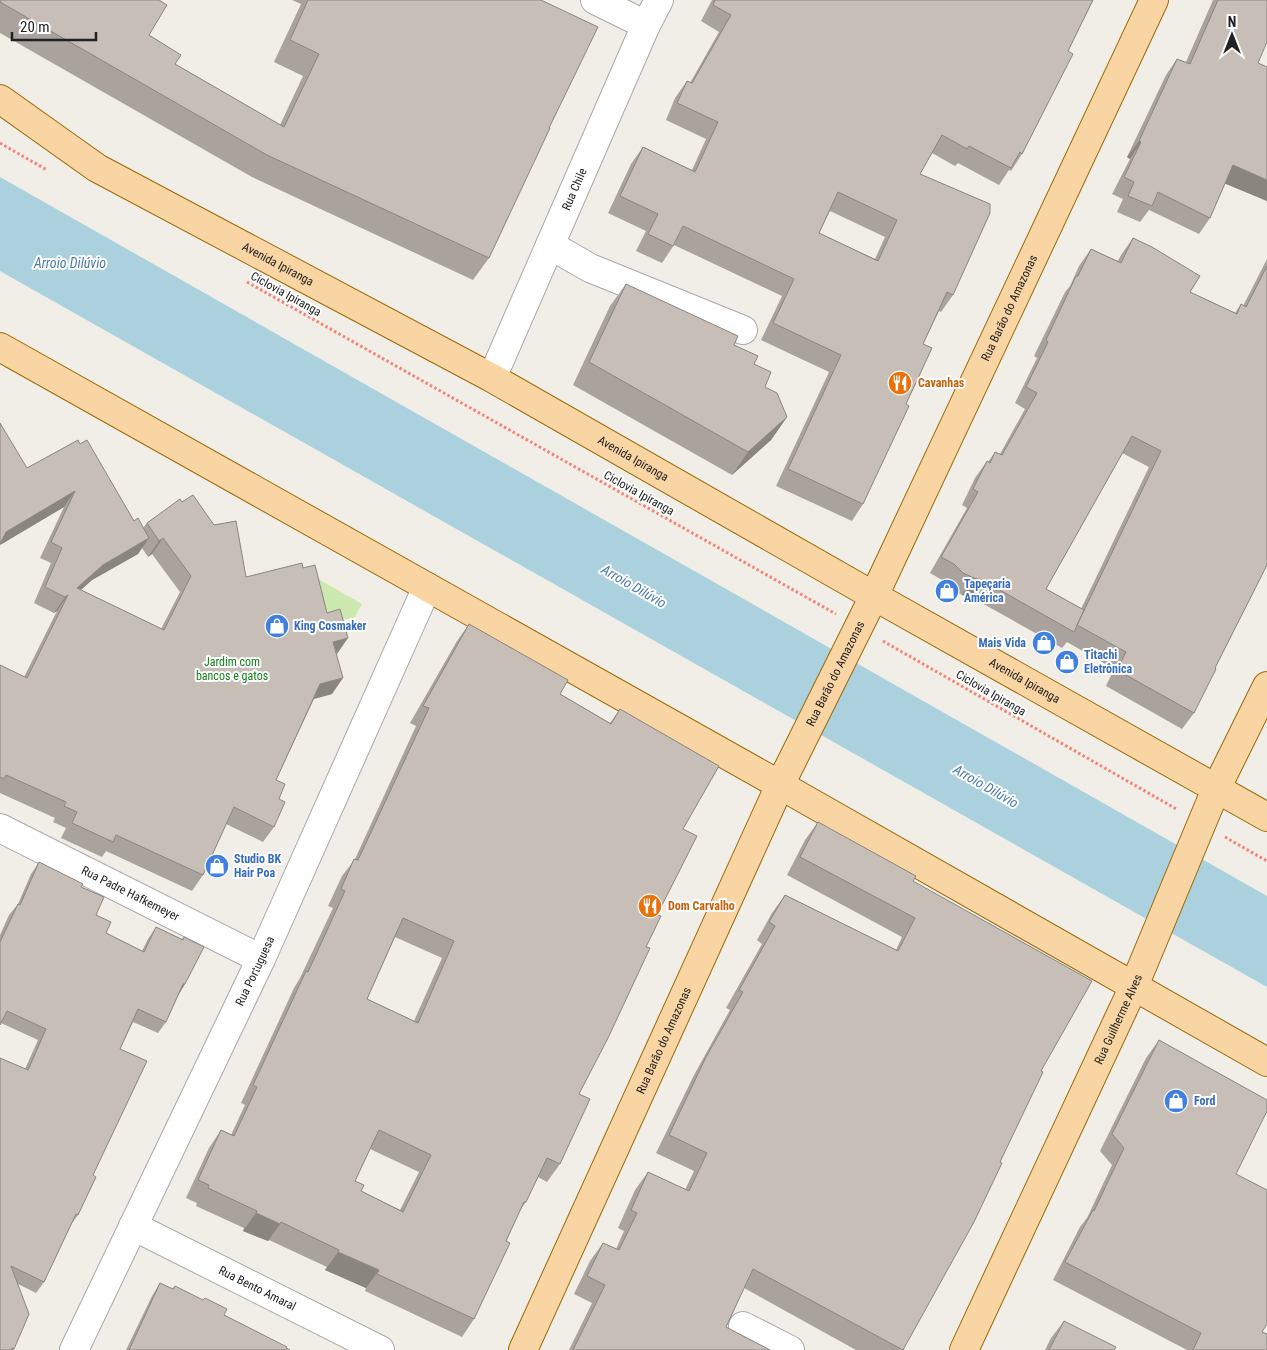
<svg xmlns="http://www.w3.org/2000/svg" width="1267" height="1350" viewBox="0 0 1267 1350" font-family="'Roboto Condensed',sans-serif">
<rect width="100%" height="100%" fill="#f1eee8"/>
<path fill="#cce9b0" d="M315 577 362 604 354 618 313 623Z"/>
<path fill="#aad1dd" d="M0 177 1267 896V987L0 271Z"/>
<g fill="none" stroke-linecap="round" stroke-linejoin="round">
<g stroke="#a8a8a8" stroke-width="30">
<g id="minor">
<path d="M595 0 646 25"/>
<path d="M550 245 590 268 743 330"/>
<path id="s1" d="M492 378 646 25 659 0"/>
<path id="s2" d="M0 828 261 959"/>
<path id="s3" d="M133 1226 380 1350"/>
<path d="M743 1326 790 1350"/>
<path id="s4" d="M74 1350 261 959 427 587"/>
</g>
</g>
<g stroke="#9a6904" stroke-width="30">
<g id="major">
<path id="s5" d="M0 99 97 168 492 378 874 596 1267 817"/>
<path d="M0 347 780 785 1267 1062"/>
<path id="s6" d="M523 1350 780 785 874 596 1154 0"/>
<path id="s7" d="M964 1350 1134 986 1216 789 1267 686"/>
</g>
</g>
<g stroke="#f68274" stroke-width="3" stroke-dasharray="2.5 2.5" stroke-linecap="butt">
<path d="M0 143 47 170"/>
<path d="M247 282 836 614"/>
<path d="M883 641 1178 810"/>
<path d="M1225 837 1267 861"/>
</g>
<use href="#minor" stroke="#fff" stroke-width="28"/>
<use href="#major" stroke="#fad5a4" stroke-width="28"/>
</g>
<g fill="#aaa39d" fill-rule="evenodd">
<path d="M0 0 149 35 175 64 280 125 303 76 274 62 301 4 292 0H541L549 128 489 258 473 280 252 177 0 33Z"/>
<path d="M712 0H1093L1068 51 1022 154 1011 171 1009 170 999 185 958 163 955 166 932 153 920 174 953 295 941 312 939 311 923 344 906 404 863 504 852 521 776 486 829 372 761 340 782 296 674 245 662 263 636 251 646 231 608 213 631 164 643 147 692 170 706 139 666 120 675 98 687 81 690 83 719 32 701 21ZM830 211 885 237 875 259 819 233Z"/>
<path d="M1213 0H1267L1258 63 1267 201 1225 183 1210 218 1199 234 1149 210 1140 222 1117 212 1123 199 1112 194 1130 159 1127 157 1166 75 1177 59 1186 62Z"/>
<path d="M1133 238 1190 292 1235 313 1241 304 1243 306 1267 259V565L1215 668 1194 713 1182 729 1106 686 1114 669 1067 642 1062 648 971 597 962 595 952 589 942 580 930 573 967 508 962 505 975 478 987 461 988 462 995 452 1000 454 1025 409 1015 403 1037 358 1034 356 1065 292 1070 286 1079 266 1091 249 1118 261 1121 255ZM1122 453 1149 467 1081 609 1046 589Z"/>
<path d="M626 284 734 345 754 364 765 387 787 417 771 440 732 475 573 385 610 306Z"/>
<path d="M80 444 134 521 143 528 147 523 246 577 303 568 337 654 332 694 314 699 276 780 279 799 274 827 263 842 226 824 203 875 192 891 106 851 102 857 61 838 66 828 53 822 55 818 0 793V665L24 677 57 611 54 613 34 603 51 563 40 558 64 507 0 545 27 468ZM142 548 148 557 152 554 180 592 161 629 81 590 92 580 138 554Z"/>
<path d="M469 624 560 694 610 723 620 709 683 829 657 915 579 1094 560 1164 547 1182 538 1177 526 1202 520 1210 506 1241 474 1319 462 1337 365 1291 366 1288 325 1270 327 1267 269 1240 268 1241 243 1231 244 1228 196 1206 197 1203 186 1198 209 1148 221 1130 231 1135 245 1105 241 1103 294 988 300 978 333 908 328 906 342 876 355 859 416 726 410 723 457 641ZM395 937 442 958 414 1021 367 999ZM370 1149 419 1172 400 1210 361 1191 355 1181Z"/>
<path d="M818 822 913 881 1041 1071 903 1350H856L744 1288 726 1327 770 1350H569L592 1303 574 1294 590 1261 603 1243 616 1249 624 1231 618 1228 635 1190 648 1172 685 1190 694 1171 656 1153 694 1075 730 1010 726 1008 762 944 757 940 772 913 785 895 896 950 902 937 787 875 805 840Z"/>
<path d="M39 862 81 887 106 933 142 951 148 939 156 927 182 939 184 937 185 984 178 996 166 1022 158 1033 133 1022 120 1049 93 1175 78 1215 70 1226 44 1282 36 1293 18 1284 14 1349 13 1350H0L25 1069 38 1040 1 1023 0 1025V935L9 915 18 904 31 874Z"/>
<path d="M1159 1040 1236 1174 1262 1332 1267 1350H1187L1053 1280 1080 1227 1087 1218 1112 1165 1100 1151 1146 1058Z"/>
<path d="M160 1283 172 1289 175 1286 224 1315 290 1350H126L152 1296Z"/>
<path d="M1064 1321 1114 1350H1045L1051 1338Z"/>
</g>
<g fill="#8b8580">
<path d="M1139 141 1141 142 1130 159 1127 157Z"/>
<path d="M1233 165 1267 180V201L1221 182Z"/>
<path d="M787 417 771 440 732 475 748 452Z"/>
<path d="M75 491 64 507 0 545 6 532Z"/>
<path d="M149 538 138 554 92 580 66 603 77 588 103 565Z"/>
<path d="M163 538 152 554 148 557 159 541Z"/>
<path d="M974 578 982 580 971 597 962 595Z"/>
<path d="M68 595 57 611 54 613 65 597Z"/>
<path d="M348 638 337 654 333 642Z"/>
<path d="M343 678 332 694 309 700 320 684Z"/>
<path d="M183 984H185L177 996Z"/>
<path d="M256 1213 280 1224 268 1241 243 1231Z"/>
<path d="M338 1252 379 1270 366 1288 325 1270Z"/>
</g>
<g fill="#c6beb7" stroke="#8b8580" fill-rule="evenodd">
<path d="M0 0H159L167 5 149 35 181 55 175 64 284 127 319 54 290 40 308 0H541L598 27 549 128H550L489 258 267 155 0 2Z"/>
<path d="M715 0H1093L1068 51 1073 54 1022 154 1020 152 1011 168 969 146 967 149 942 135 920 174 990 204V213L953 295 947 292 923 344 932 348 906 404 909 406 863 504 788 469 841 355 773 323 794 279 683 226 673 246 648 234 658 214 620 196 643 147 695 172 718 122 677 103 687 81 692 83 731 15 713 5ZM838 192 897 220 878 261 819 233Z"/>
<path d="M1218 0H1267V42L1258 63 1267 67V180L1233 165 1210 218 1158 192 1152 206 1128 196 1134 182 1124 177 1141 142 1139 141 1177 59 1190 64Z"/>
<path d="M1133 238 1152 247 1200 276 1190 292 1237 314 1241 304 1246 307 1267 266V565L1215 668 1216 669 1194 713 1117 670 1126 652 1077 625 1161 451 1132 436 1046 589 1084 610 1074 632 982 580 974 578 963 573 954 564 941 557 978 492 973 489 987 461 990 463 995 452 1002 455 1037 393 1026 387 1048 342 1046 340 1076 276H1078L1091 249 1121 263Z"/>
<path d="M626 284 738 336 734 345 758 356 754 364 771 372 765 387 777 393 787 417 748 452 589 362Z"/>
<path d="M0 423 27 468 78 440 80 444 87 440 134 521 138 518 149 538 103 565 77 588 164 630 191 576 163 538 159 541 147 523 180 499 182 502 193 495 214 525 236 521 246 577 302 563 303 568 315 565 327 613 340 609 348 638 333 642 343 678 320 684 276 780 285 784 279 799 285 802 274 827 234 807 203 875 116 835 113 842 72 823 77 812 64 806 66 802 6 775 4 779 0 777V665L27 678 68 595 65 597 45 587 62 548 51 542 75 491 6 532 0 544Z"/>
<path d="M469 624 568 680 560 694 611 724 620 709 719 766 683 829 697 836 657 915 661 916 646 947 650 948 608 1038 579 1094 590 1099 560 1164 547 1158 526 1202H524L506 1241 510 1243 474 1319 377 1274 379 1270 338 1252 339 1250 281 1222 280 1224 256 1213 257 1211 208 1188 209 1185 198 1180 221 1130 234 1136 257 1087 253 1085 306 971 308 972 345 891 341 889 354 859 358 860 429 708 423 706ZM403 918 454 941 418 1023 367 999ZM379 1130 431 1155 403 1212 361 1191 364 1185 355 1181Z"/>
<path d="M818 822 916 876 913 881 1092 981 1041 1071 1043 1072 1000 1162 1002 1163 974 1222 903 1350 753 1269 726 1327 770 1350H573L605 1285 587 1276 603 1243 619 1250 637 1213 631 1210 648 1172 689 1191 707 1153 669 1135 706 1057 743 992 739 990 775 926 769 922 785 895 898 951 915 918 800 857Z"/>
<path d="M39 862 83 884 81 887 104 897 96 915 111 922 106 933 144 952 156 927 183 940 184 937 204 947 185 984H183L166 1022 138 1009 120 1049 147 1061 93 1175 96 1177 78 1215 76 1214 44 1282 11 1266 29 1314 14 1349 12 1348 11 1350H0V1058L28 1070 46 1029 7 1011 0 1025V942L18 904 20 905Z"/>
<path d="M1159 1040 1267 1100V1111L1236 1174 1267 1190V1324L1262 1332 1267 1334V1350H1193L1201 1333 1065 1262 1093 1210 1094 1211 1124 1148 1112 1134Z"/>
<path d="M160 1283 173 1289 175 1286 203 1300 205 1298 227 1309 224 1315 287 1347 286 1348 290 1350H129Z"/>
<path d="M1064 1321 1116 1347 1114 1350H1049Z"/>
</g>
<defs>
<g id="restaurant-disc" transform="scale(1.25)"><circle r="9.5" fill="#e8710a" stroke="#fff"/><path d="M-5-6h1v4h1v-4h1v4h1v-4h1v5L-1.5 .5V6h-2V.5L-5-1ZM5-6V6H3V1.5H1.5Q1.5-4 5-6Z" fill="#fff"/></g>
<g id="shop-disc" transform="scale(1.25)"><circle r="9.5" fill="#3f7fe0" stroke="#fff"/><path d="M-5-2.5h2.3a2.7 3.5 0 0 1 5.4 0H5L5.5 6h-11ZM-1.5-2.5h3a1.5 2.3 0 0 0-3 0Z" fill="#fff"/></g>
</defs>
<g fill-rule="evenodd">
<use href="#restaurant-disc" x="900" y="383"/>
<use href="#shop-disc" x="947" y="591"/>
<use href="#shop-disc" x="277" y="626"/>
<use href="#shop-disc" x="1044" y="643"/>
<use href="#shop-disc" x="1067" y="662"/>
<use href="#shop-disc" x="217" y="866"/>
<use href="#restaurant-disc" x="650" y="906"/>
<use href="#shop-disc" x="1176" y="1101"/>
</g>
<g text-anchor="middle" stroke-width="4" stroke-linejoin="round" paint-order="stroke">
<g font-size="12" fill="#212121" stroke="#fff">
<text dy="4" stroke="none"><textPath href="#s1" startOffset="206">Rua Chile</textPath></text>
<text dy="4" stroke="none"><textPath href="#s5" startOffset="324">Avenida Ipiranga</textPath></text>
<text transform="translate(286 294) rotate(29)" y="4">Ciclovia Ipiranga</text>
<text dy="4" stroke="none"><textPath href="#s6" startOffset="1150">Rua Barão do Amazonas</textPath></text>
<text dy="4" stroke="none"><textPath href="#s5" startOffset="729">Avenida Ipiranga</textPath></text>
<text transform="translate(639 493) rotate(29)" y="4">Ciclovia Ipiranga</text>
<text dy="4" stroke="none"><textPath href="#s6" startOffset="745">Rua Barão do Amazonas</textPath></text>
<text dy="4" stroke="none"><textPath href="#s5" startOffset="1179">Avenida Ipiranga</textPath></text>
<text transform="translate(991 693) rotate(30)" y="4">Ciclovia Ipiranga</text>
<text dy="4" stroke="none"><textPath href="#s2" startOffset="146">Rua Padre Hafkemeyer</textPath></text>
<text dy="4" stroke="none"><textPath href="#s4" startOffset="420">Rua Portuguesa</textPath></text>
<text dy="4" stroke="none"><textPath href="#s7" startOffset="365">Rua Guilherme Alves</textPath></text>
<text dy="4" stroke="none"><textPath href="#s6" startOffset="340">Rua Barão do Amazonas</textPath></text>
<text dy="4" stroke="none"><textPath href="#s3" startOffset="139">Rua Bento Amaral</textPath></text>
</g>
<g font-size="12" font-weight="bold" fill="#c56008" stroke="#fff" text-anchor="start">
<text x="918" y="387">Cavanhas</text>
<text x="668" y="910">Dom Carvalho</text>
</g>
<g font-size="12" font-weight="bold" fill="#366cbe" stroke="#fff" text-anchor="start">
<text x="964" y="588">Tapeçaria<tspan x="964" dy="14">América</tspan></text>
<text x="294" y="630">King Cosmaker</text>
<text x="1026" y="647" text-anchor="end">Mais Vida</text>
<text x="1084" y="659">Titachi<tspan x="1084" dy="14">Eletrônica</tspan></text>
<text x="234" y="863">Studio BK<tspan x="234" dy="14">Hair Poa</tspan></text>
<text x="1194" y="1105">Ford</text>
</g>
<g font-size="12" fill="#0f7f19" stroke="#fff">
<text x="232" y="666">Jardim com<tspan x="232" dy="14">bancos e gatos</tspan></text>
</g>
<g font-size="14" font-style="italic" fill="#4c7aa7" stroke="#fff">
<text x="70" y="268">Arroio Dilúvio</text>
<text transform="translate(634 586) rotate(30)" y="5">Arroio Dilúvio</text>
<text transform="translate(986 786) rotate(30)" y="5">Arroio Dilúvio</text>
</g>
</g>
<g transform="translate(1232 35)" stroke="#ffffff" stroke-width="4" paint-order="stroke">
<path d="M0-4L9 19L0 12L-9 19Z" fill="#212121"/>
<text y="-8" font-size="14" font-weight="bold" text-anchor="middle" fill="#212121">N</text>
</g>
<path d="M12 32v8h84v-8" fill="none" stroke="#212121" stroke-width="2.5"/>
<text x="20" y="32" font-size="15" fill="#212121" stroke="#ffffff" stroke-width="4" paint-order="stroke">20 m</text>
</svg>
